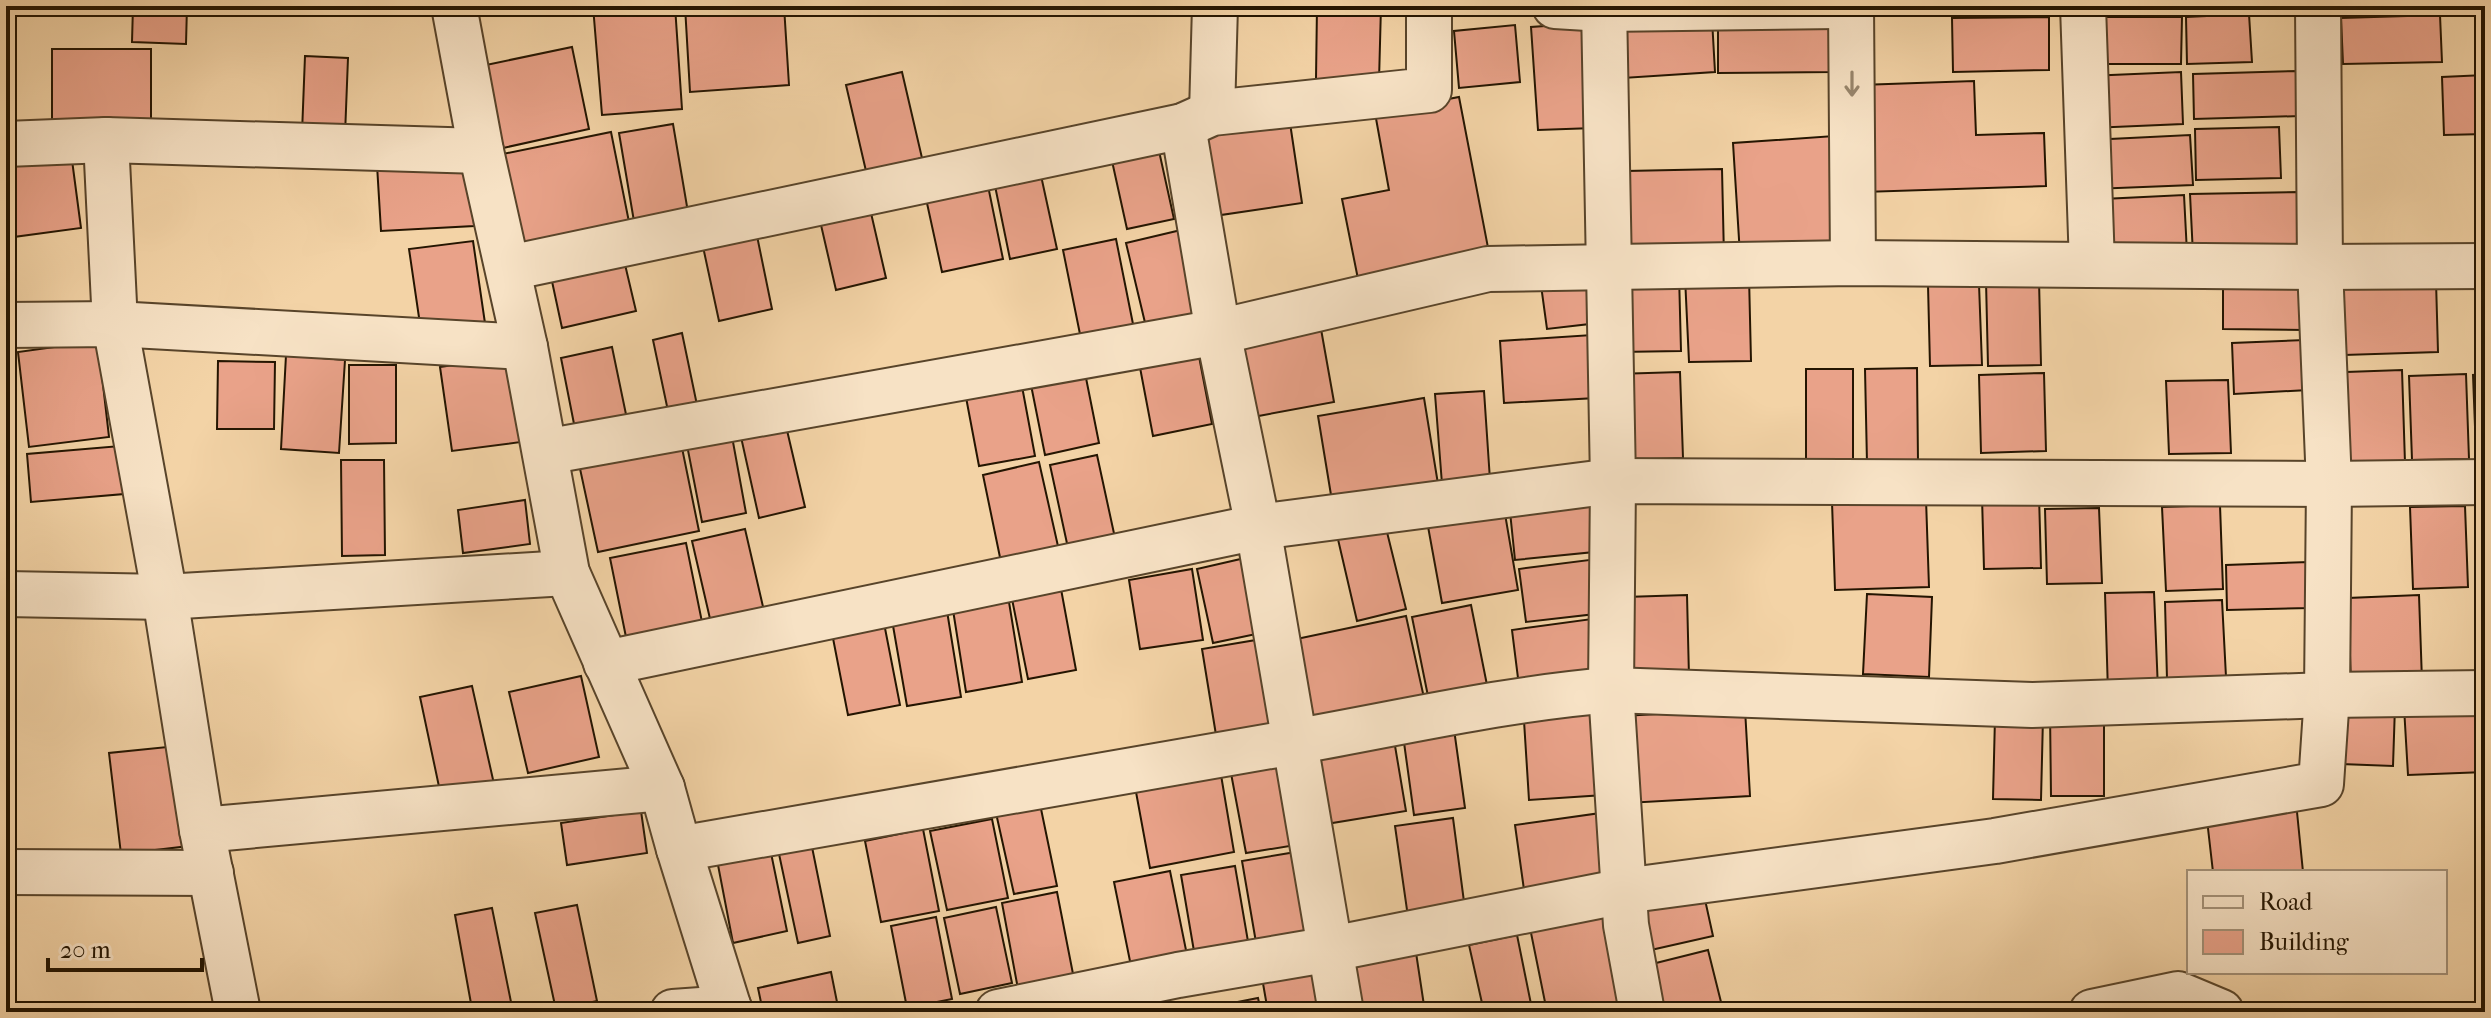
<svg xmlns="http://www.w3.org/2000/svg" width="2491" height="1018" viewBox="0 0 2491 1018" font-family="'IM FELL French Canon',serif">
<rect width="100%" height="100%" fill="#f3d3a6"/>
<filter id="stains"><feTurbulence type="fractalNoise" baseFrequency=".0025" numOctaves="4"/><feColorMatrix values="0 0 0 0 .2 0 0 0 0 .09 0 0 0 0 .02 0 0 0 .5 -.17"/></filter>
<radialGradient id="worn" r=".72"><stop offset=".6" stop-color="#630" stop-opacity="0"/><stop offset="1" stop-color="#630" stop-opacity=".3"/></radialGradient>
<g fill="#e9a289" stroke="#241501" stroke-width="2">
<path d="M133 6H187L186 44 132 42Z"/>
<path d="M593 6H675L682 109 602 115Z"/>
<path d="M685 6H784L789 85 690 92Z"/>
<path d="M1317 6H1381L1379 81 1316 79Z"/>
<path d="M2249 14 2252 62 2187 64 2186 17Z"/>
<path d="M2440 15 2442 62 2343 64 2341 18Z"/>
<path d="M2049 17V70L1953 72 1952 18Z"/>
<path d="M2096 17H2182L2181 64H2095Z"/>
<path d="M1712 19 1715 72 1623 78 1620 25Z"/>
<path d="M1834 20V72L1718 73V21Z"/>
<path d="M1588 23 1594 128 1538 130 1531 27Z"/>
<path d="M1515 25 1520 82 1459 88 1454 31Z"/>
<path d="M572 47 589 129 503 148 486 65Z"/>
<path d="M52 49H151V121L52 120Z"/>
<path d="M305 56 348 58 345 135 302 133Z"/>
<path d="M2298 71 2300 116 2194 119 2193 74Z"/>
<path d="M902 72 922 158 866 171 846 85Z"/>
<path d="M2181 72 2183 124 2091 128 2088 76Z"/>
<path d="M2485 75V134L2444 135 2442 77Z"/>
<path d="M1974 81 1976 135 2044 133 2046 186 1863 192 1860 85Z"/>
<path d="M1459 97 1490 258 1359 284 1342 199 1389 190 1375 113Z"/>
<path d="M1290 123 1302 203 1214 216 1202 135Z"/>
<path d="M673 124 691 230 637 239 619 133Z"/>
<path d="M2279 127 2281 178 2196 180 2195 129Z"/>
<path d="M611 132 629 222 517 246 498 155Z"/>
<path d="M2190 135 2193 185 2093 189 2090 140Z"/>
<path d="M1834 136 1841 249 1740 255 1733 143Z"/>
<path d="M70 145 81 228 6 238V153Z"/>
<path d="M1159 151 1174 219 1127 229 1112 161Z"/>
<path d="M471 161 474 226 381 231 377 165Z"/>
<path d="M1722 169 1724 257 1628 260 1626 171Z"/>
<path d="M1040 171 1057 249 1010 259 994 181Z"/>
<path d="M987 181 1003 259 942 272 925 194Z"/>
<path d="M2298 192 2300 252 2193 255 2190 194Z"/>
<path d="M2184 195 2187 253 2106 257 2103 199Z"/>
<path d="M868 200 886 278 836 290 818 212Z"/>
<path d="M1181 230 1202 318 1147 331 1126 243Z"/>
<path d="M756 231 772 309 719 321 702 242Z"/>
<path d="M1116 239 1135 334 1082 344 1063 250Z"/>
<path d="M473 241 486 330 422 338 409 249Z"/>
<path d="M623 256 636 311 562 328 550 272Z"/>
<path d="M1592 272 1598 323 1547 329 1540 278Z"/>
<path d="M1679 274 1681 351 1619 352 1617 276Z"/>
<path d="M2223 274H2305V330L2223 329Z"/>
<path d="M1749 276 1751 361 1689 362 1685 277Z"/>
<path d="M2039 280 2041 365 1988 366 1986 281Z"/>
<path d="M2436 281 2438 352 2344 355 2342 283Z"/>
<path d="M1979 284 1982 365 1930 366 1928 285Z"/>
<path d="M1321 329 1334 402 1253 417 1239 344Z"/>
<path d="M682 333 697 405 668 411 653 340Z"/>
<path d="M1592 335 1596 398 1504 403 1500 341Z"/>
<path d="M2305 340 2308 390 2234 394 2232 343Z"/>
<path d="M98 341 109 437 29 447 18 352Z"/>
<path d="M1197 346 1212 424 1153 436 1138 357Z"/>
<path d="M612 347 628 424 576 434 561 358Z"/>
<path d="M286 355 345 360 339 453 281 449Z"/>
<path d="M508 357 521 442 452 451 440 367Z"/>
<path d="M218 361 275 362 274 429H217Z"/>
<path d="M349 365H396V443L349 444Z"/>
<path d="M1084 368 1099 443 1045 455 1030 380Z"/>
<path d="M1917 368 1918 462 1867 463 1865 369Z"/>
<rect x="1806" y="369" width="47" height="92"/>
<path d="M2402 370 2405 463 2349 465 2346 372Z"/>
<path d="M1680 372 1683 458 1618 460 1616 374Z"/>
<path d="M2044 373 2046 451 1981 453 1979 375Z"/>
<path d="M2466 374 2469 459 2412 460 2409 376Z"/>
<path d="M2485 374V452H2476L2473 375Z"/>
<path d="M2228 380 2231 453 2169 454 2166 381Z"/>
<path d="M1021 381 1035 456 979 466 965 392Z"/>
<path d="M1484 391 1490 480 1442 484 1435 394Z"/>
<path d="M1424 398 1438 484 1332 501 1318 416Z"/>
<path d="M786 426 805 507 759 518 741 437Z"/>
<path d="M731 431 746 513 702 522 686 440Z"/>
<path d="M681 443 699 531 598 552 579 464Z"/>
<path d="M120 446 124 494 31 502 27 454Z"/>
<path d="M1097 455 1115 538 1068 548 1050 465Z"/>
<path d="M341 460H384L385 555 342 556Z"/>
<path d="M1039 462 1060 555 1002 567 983 475Z"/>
<path d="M1598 493 1604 551 1515 560 1509 502Z"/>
<path d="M2039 495 2041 568 1984 569 1982 497Z"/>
<path d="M1926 499 1929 587 1835 590 1832 502Z"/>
<path d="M525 500 530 544 463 553 458 510Z"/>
<path d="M2220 505 2223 589 2166 591 2162 507Z"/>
<path d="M2465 506 2468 587 2413 589 2410 507Z"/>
<path d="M1504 508 1518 590 1442 603 1427 521Z"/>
<path d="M2099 508 2102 583 2047 584 2045 509Z"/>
<path d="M1385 524 1406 609 1357 621 1337 535Z"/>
<path d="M745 529 764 611 711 623 692 541Z"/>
<path d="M686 543 702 622 626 637 610 558Z"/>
<path d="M1245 558 1261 633 1213 643 1197 569Z"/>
<path d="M1597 559 1604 613 1526 622 1519 569Z"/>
<path d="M2309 562 2310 608 2227 610 2226 565Z"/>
<path d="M1192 569 1203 640 1140 649 1129 580Z"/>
<path d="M1061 589 1076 670 1028 679 1012 599Z"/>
<path d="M2154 592 2158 690 2108 693 2105 593Z"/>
<path d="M1867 594 1932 597 1929 677 1863 674Z"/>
<path d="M1687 595 1689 677 1626 679 1625 597Z"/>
<path d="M2419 595 2422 681 2351 684 2348 598Z"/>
<path d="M2222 600 2226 677 2167 679 2165 602Z"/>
<path d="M1009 602 1022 682 966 692 953 610Z"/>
<path d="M1471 605 1489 695 1430 706 1412 617Z"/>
<path d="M947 611 961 697 907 706 892 620Z"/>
<path d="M1406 616 1426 707 1306 733 1287 641Z"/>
<path d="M883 618 900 705 848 715 831 628Z"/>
<path d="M1599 618 1608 674 1519 686 1512 630Z"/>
<path d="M1268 638 1282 730 1217 741 1202 649Z"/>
<path d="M581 676 599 757 528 773 509 692Z"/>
<path d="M472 686 494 784 441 796 420 697Z"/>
<path d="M1598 700 1604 795 1529 800 1523 705Z"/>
<path d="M2343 704 2395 706 2393 766 2341 764Z"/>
<path d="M2485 704V772L2408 775 2404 707Z"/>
<path d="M1745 709 1750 796 1627 803 1622 716Z"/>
<path d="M2050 712H2104V796H2051Z"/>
<path d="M1995 717H2043L2041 800 1993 799Z"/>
<path d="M1453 722 1465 808 1414 815 1402 728Z"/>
<path d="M1393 734 1406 811 1320 825 1307 747Z"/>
<path d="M177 746 189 846 121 854 109 753Z"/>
<path d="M1288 758 1302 844 1246 853 1230 768Z"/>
<path d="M1221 775 1234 852 1150 868 1136 792Z"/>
<path d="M2296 802 2303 872H2213L2206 811Z"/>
<path d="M1040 804 1057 886 1014 894 996 813Z"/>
<path d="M641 811 647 853 567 865 561 823Z"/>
<path d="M1608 812 1618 884 1525 897 1515 825Z"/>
<path d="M1453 818 1466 917 1409 924 1395 826Z"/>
<path d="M992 819 1008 898 947 910 930 831Z"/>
<path d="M923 829 939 911 881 922 865 841Z"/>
<path d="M812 847 830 936 798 943 779 854Z"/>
<path d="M1302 851 1317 945 1258 954 1242 861Z"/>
<path d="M771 853 787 931 733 943 718 865Z"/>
<path d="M1235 866 1250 953 1196 963 1181 875Z"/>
<path d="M1170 871 1188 960 1132 971 1114 882Z"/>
<path d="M1702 886 1713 936 1642 952 1631 901Z"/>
<path d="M1057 892 1074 979 1018 989 1002 903Z"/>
<path d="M577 905 597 1001 556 1010 535 913Z"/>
<path d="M996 907 1012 983 960 994 944 918Z"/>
<path d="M492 908 511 1002 472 1009 455 915Z"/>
<path d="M1602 908 1624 1012H1547L1529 923Z"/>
<path d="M936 917 952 999 907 1008 891 926Z"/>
<path d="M1517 935 1531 1004 1484 1012 1469 945Z"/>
<path d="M1415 946 1425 1012H1356L1347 956Z"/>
<path d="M1708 950 1723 1010 1714 1012H1661L1648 965Z"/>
<path d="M1322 961 1331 1012H1268L1261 972Z"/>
<path d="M831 972 839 1012H763L758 988Z"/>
<path d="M1258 998 1261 1012H1208L1207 1008Z"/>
</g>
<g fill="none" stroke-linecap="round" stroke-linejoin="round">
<g stroke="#58442a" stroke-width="48">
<g id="minor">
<path d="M454 6 481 151 525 347 567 573 662 788 679 849 730 1012"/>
<path d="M1555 6 1604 9 1838 6"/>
<path d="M1604 6 1613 481 1611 690 1626 925 1642 1012"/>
<path d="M1851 6 1853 263"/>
<path d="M2083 6 2092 265"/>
<path d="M1212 113 1215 6"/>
<path d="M1183 126 1218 332 1258 527 1341 1012"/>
<path d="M106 140 115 324 165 597 202 830 238 1012"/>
<path d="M6 144 106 140 481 151"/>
<path d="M509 268 1183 126 1212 113 1429 90V6"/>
<path d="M6 325 115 324 525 347"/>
<path d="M545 452 1218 332 1488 269 1853 263 2320 267 2485 266"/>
<path d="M6 594 165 597 567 573"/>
<path d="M606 663 1258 527 1613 481 2329 484 2485 482"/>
<path d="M202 830 662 788"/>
<path d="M679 849C880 814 1081 779 1282 744 1392 725 1500 699 1611 690L2032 705 2327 695 2485 693"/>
<path d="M6 872 211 873"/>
<path d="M673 1012 729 1008"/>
<path d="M998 1012 1178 975 1331 949 1624 891 1995 841 2321 784 2327 695 2329 484 2320 267 2318 6"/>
<path d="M2092 1012 2178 994 2221 1012"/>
</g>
</g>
<use href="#minor" stroke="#f7e2c5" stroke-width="44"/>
</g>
<defs><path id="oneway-shaft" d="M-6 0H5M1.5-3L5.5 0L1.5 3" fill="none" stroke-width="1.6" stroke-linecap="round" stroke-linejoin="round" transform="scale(2)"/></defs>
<use stroke="#98866d" href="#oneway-shaft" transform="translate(1852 84) rotate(90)"/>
<rect width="2491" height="1018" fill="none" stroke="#f3d3a6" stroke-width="32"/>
<rect x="8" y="8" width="2475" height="1002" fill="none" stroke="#241501" stroke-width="4"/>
<rect x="16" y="16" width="2459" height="986" fill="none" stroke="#241501" stroke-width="2"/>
<rect x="2187" y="870" width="260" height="104" fill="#f7e2c5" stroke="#a39077" stroke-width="2"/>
<rect x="2203" y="896" width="40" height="12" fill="#f7e2c5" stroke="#a39077" stroke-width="2"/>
<text x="2259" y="910" font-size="24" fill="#241501">Road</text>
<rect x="2203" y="930" width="40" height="24" fill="#e9a289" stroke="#a39077" stroke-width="2"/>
<text x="2259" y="950" font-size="24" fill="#241501">Building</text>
<path d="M48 958v12h154v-12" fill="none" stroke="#241501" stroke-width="4"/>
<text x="60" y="958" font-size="24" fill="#241501" stroke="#f7e2c5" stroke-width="6" paint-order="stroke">20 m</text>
<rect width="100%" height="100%" filter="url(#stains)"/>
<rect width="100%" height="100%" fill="url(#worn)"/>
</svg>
